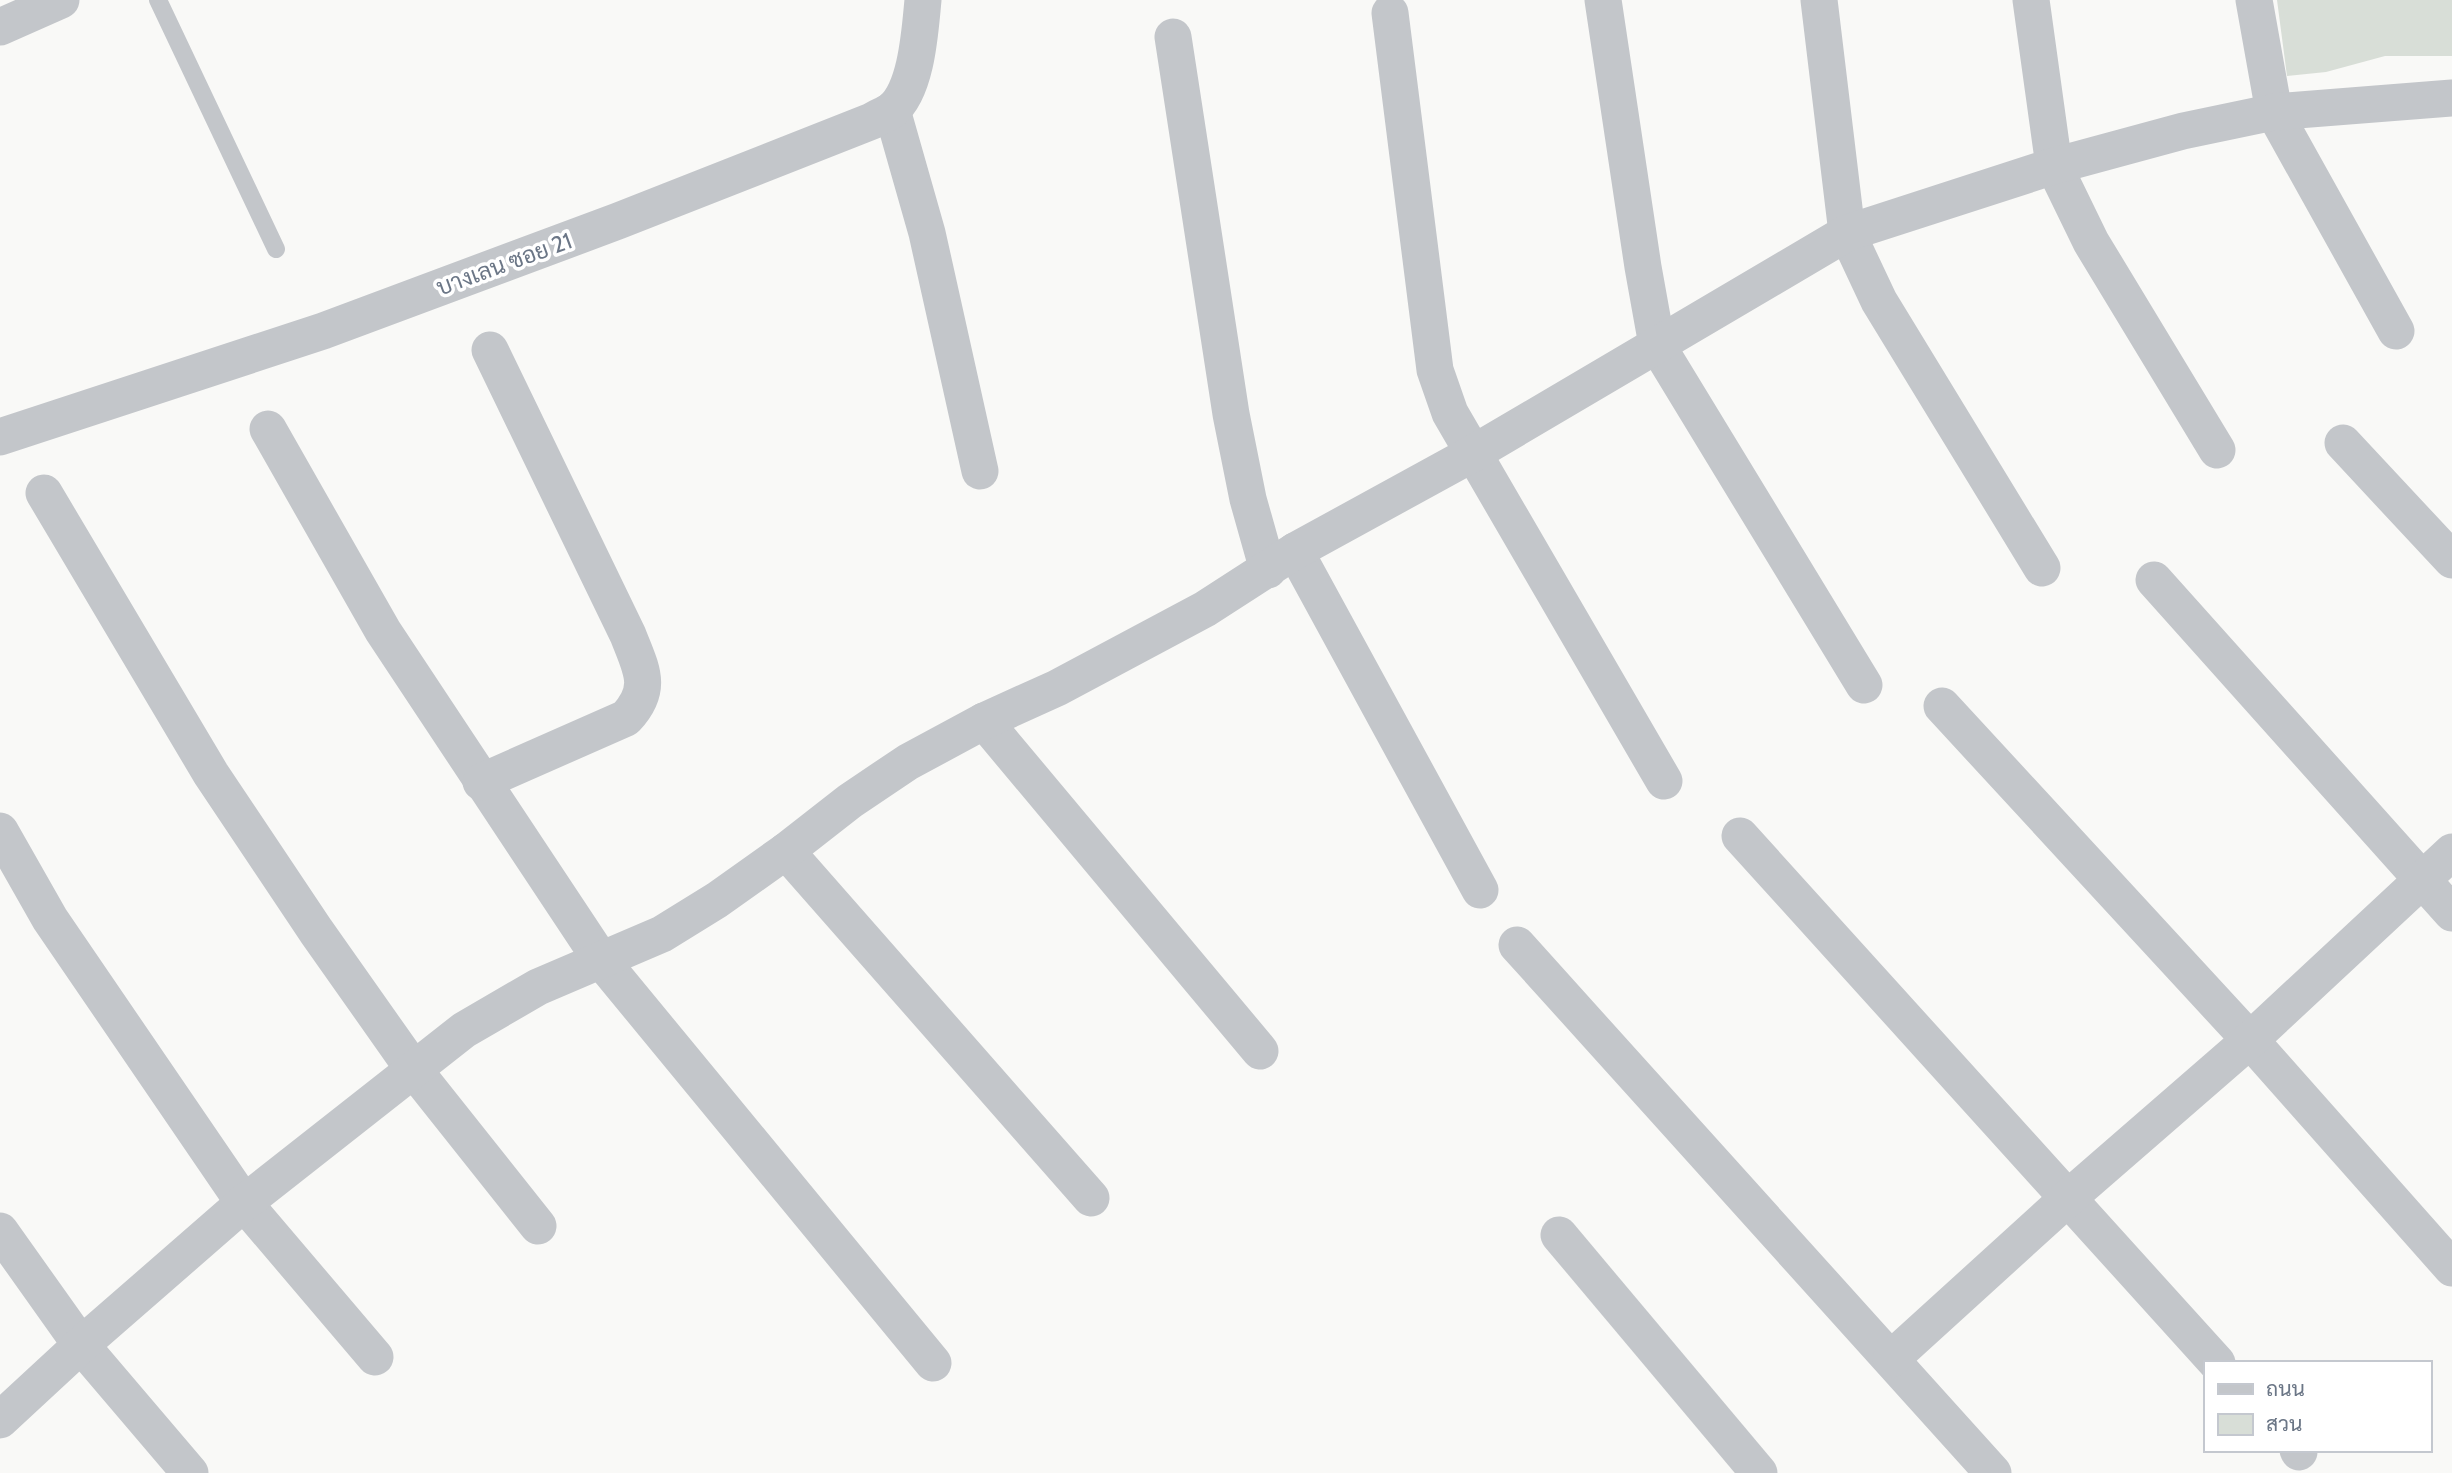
<svg xmlns="http://www.w3.org/2000/svg" width="2452" height="1473" viewBox="0 0 2452 1473" font-family="Cabin,Sarabun,sans-serif">
<rect width="100%" height="100%" fill="#f9f9f7"/>
<path fill="#d8ded7" d="M2277 0H2452V56H2385L2326 72 2287 76Z"/>
<g fill="none" stroke-linecap="round" stroke-linejoin="round">
<path stroke="#c3c6ca" stroke-width="18" d="M158 0 276 249"/>
<g stroke="#c3c6ca" stroke-width="37">
<path d="M1603 0 1643 267 1657 345 1864 685"/>
<path d="M1819 0 1847 233 1879 301 2042 568"/>
<path d="M2031 0 2054 166 2091 242 2217 450"/>
<path d="M2254 0 2274 112 2396 331"/>
<path d="M1390 13 1435 370 1450 413 1664 781"/>
<path d="M0 27 61 0"/>
<path d="M1173 37 1231 414 1248 499 1268 570"/>
<path d="M892 110 927 233 980 471"/>
<path d="M268 429 383 631 601 960 933 1363"/>
<path d="M0 437 323 331 618 221 872 121C878 117 887 114 892 110 917 89 920 30 923 0"/>
<path d="M2343 443 2452 560"/>
<path d="M44 493 211 774 316 931 414 1070 538 1226"/>
<path d="M1295 551 1480 890"/>
<path d="M2154 580 2452 913"/>
<path d="M1942 706 2250 1040 2452 1268"/>
<path d="M984 721 1260 1051"/>
<path d="M481 782 626 718C654 688 641 669 628 635L490 350"/>
<path d="M0 831 50 919 244 1203 375 1357"/>
<path d="M1740 836 2217 1363"/>
<path d="M786 851 1091 1198"/>
<path d="M1517 945 1993 1473"/>
<path d="M0 1231 81 1345 190 1473"/>
<path d="M1559 1235 1759 1473"/>
<path d="M1891 1359 2067 1199 2250 1040 2452 852"/>
<path d="M0 1420 81 1345 244 1203 464 1030 538 987 662 934 717 900 786 851 850 801 908 762 984 721 1057 688 1205 609 1295 551 1472 454 1847 233 2054 166 2183 131 2274 112 2452 98"/>
<path d="M2298 1450 2299 1452"/>
</g>
</g>
<g text-anchor="middle" stroke-width="7" stroke-linejoin="round" paint-order="stroke">
<g font-size="23" fill="#6b7686" stroke="#fff">
<text transform="translate(504 264) rotate(-20)" y="8">บางเลน ซอย 21</text>
</g>
</g>
<rect x="2204" y="1361" width="228" height="91" fill="#ffffff" stroke="#c4c8cf" stroke-width="2"/>
<rect x="2218" y="1384" width="35" height="10" fill="#c3c6ca" stroke="#c4c8cf" stroke-width="2"/>
<text x="2266" y="1396" font-size="21" fill="#6b7686">ถนน</text>
<rect x="2218" y="1414" width="35" height="21" fill="#d8ded7" stroke="#c4c8cf" stroke-width="2"/>
<text x="2266" y="1431" font-size="21" fill="#6b7686">สวน</text>
</svg>
